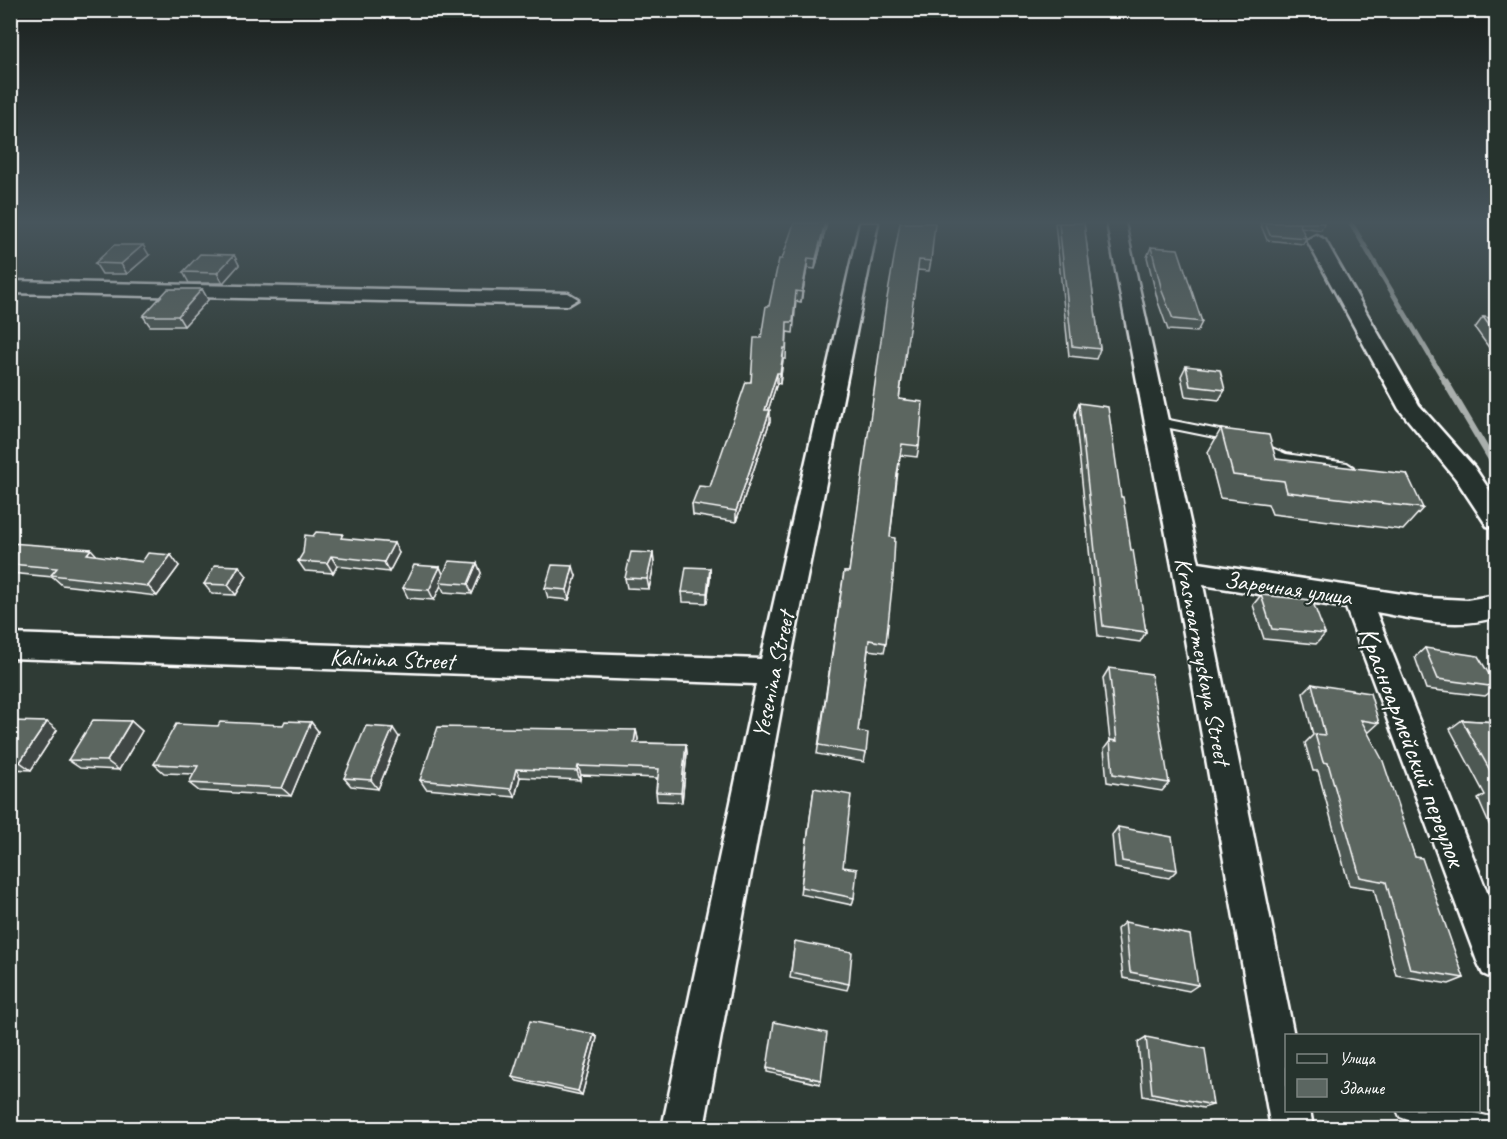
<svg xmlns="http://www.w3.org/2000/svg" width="1507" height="1139" viewBox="0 0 1507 1139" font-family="Caveat,sans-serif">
<rect width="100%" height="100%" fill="#2f3b35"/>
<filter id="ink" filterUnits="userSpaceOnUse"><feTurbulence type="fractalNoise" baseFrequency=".0167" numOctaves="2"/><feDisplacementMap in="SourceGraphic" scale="12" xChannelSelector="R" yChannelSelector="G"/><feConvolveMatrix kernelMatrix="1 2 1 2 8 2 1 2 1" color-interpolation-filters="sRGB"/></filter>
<g filter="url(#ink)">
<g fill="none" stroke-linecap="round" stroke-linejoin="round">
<path stroke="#a9afac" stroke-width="5" d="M1351 223 1446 383"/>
<path stroke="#a9afac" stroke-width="7" d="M1445 381 1496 467"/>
<g stroke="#fff" stroke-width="4">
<g id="service">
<path d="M1154 417 1234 433 1240 437 1234 441 1150 424 1148 421Z"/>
<path d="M1258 442 1286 454 1347 463 1353 467 1347 471 1284 462 1254 449 1252 446 1254 443Z"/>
<path d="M1397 1110H1461L1496 1118V1128C1464 1128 1430 1130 1400 1117Z"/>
</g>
</g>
<g stroke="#fff" stroke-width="5">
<g id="minor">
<path d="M860 223H878L788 672 704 1128H662L756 684 10 658V634L761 659Z"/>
<path d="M1107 223H1125L1199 563 1428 598 1467 600 1496 595V617C1458 630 1415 619 1376 612L1496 915V980L1483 974 1477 961 1346 608 1203 585 1294 1036H1286V1110H1310L1313 1128H1271L1173 571Z"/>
<path d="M1316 235 1325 240 1419 405 1474 467 1496 500V528L1487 526 1456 479 1399 409 1307 240Z"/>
<path d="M10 281 568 293 578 299 568 305 10 293Z"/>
</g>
</g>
<use href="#service" fill="#26332d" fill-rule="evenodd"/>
<use href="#minor" fill="#26332d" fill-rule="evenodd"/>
</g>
<g fill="#4e5853" stroke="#fff" stroke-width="1.5">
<path d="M827 223 815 269 807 268 801 302 796 301 793 333 787 332 786 359H783L780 384 777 383 768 410 770 421 736 522 693 515 692 504 710 487 751 382 761 338 782 259Z"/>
<path d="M900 223 931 261 929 271 917 270 899 399 919 446 917 457 900 455 890 537 886 643 884 652 868 650 858 731 866 753 864 762 817 754 844 572H849Z"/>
<path d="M1055 223H1084L1100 349 1096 359 1069 356Z"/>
<path d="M1260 223H1324V224L1321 230 1300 227 1306 238 1303 244 1267 240Z"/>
<path d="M1151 247 1202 322 1197 332 1168 330 1158 302 1147 257Z"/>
<path d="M149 255 127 274H102L95 263Z"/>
<path d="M234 255 239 265 223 283H189L183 272Z"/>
<path d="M202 289 208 300 184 326H150L143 316Z"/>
<path d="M1483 317 1497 319V359L1475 328Z"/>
<path d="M1186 366 1225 390 1219 400 1185 396 1181 376Z"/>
<path d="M1079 403 1121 497 1146 632 1140 642 1098 636 1075 414Z"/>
<path d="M1221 429 1276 459 1423 508 1403 530 1272 514 1268 504 1220 498 1208 452Z"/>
<path d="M346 539 399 553 389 572 337 566 333 573 305 571 298 561Z"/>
<path d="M10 543 97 556 179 566 157 596 62 585 53 577 10 573Z"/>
<path d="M653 553 654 564 649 589 627 588 625 578Z"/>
<path d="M477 563 481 573 472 594 444 592 441 585 434 600 408 598 403 588 440 567 443 574Z"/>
<path d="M710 568V578L707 603 683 602 682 592Z"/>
<path d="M247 576 236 595 212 594 204 584Z"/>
<path d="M576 576 569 600 548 598 545 588Z"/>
<path d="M1261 595 1325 634 1316 644 1264 639 1253 605Z"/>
<path d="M1425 648 1497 686V687L1485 696 1426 689 1415 657Z"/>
<path d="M1109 668 1169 783 1162 791 1107 782 1104 749 1110 741 1103 678Z"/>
<path d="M1312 684 1379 723 1369 732H1367L1415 857 1464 978 1449 984 1396 975 1374 889 1349 885 1318 771H1313L1305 743 1313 735 1303 693Z"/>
<path d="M1462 720 1497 722V842L1478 799 1485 795 1450 729Z"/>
<path d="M10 721 57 730 31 770 10 769Z"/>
<path d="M131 721 142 731 119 770 80 768 68 760Z"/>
<path d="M311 722 318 731 291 796 199 791 189 783 194 774 164 773 154 764 218 726 283 725Z"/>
<path d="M636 730 638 739 637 743 686 744 687 753 682 802 657 801 656 792 657 778 581 775 580 780 520 777 515 797 426 789 420 780Z"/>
<path d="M399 737 378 789 351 786 344 778Z"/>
<path d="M814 788 854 898 852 905 800 894Z"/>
<path d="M1118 827 1177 870 1169 878 1115 868 1112 835Z"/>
<path d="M1125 922 1198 985 1189 991 1123 978 1117 929Z"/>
<path d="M795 941 849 984 847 990 790 978Z"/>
<path d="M594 1034 597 1038 582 1095 517 1081 512 1077Z"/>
<path d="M1146 1037 1213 1105 1203 1108 1143 1096 1138 1042Z"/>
<path d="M767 1068 821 1080 820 1084 767 1072Z"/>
</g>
<g fill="#404744" stroke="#fff" stroke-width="1.5">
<path d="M825 223H827L815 269 816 259Z"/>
<path d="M143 245 149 255 127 274 121 264Z"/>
<path d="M234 255 239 265 223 283 217 273Z"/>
<path d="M808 258 807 268 801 302 802 292Z"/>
<path d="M202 289 208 300 184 326 178 316Z"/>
<path d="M784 348 783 359 780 384V373Z"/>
<path d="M777 373V383L765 420V410Z"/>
<path d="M770 410V421L736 522V511Z"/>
<path d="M394 543 399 553 389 572 384 562Z"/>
<path d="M91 549 101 560 87 554Z"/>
<path d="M653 553 654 564 649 589 647 579Z"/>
<path d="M171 555 179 566 157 596 148 586Z"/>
<path d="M331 556 337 566 333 573 327 563Z"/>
<path d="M477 563 481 573 472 594 468 584Z"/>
<path d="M239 566 247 576 236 595 228 585Z"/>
<path d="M573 566 576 576 569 600 567 590Z"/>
<path d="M440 567 444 577 440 582 441 585 434 600 429 590Z"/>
<path d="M710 568V578L707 603V593Z"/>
<path d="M131 721 142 731 119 770 107 761Z"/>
<path d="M47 722 57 730 31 770 20 762Z"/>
<path d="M311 722 318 731 291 796 282 788Z"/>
<path d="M393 728 399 737 378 789 371 780Z"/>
<path d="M636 730 638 739 636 752 634 743Z"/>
<path d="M686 744 687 753 682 802 681 793Z"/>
<path d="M578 766 581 775 580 780 577 771Z"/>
<path d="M516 769 520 777 515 797 511 789Z"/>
<path d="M594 1034 597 1038 582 1095 578 1091Z"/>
</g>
<g fill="#5b6661" stroke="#fff" stroke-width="1.5">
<path d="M794 223H825L816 259 808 258 802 292 796 291 793 322H787L786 348H784L780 373H777L765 410H770L736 511 692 504 699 486 710 487 746 382H751L754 338H761L766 306H769L779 259H782Z"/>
<path d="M900 223H935L931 261 919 260 899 399 923 402 919 446 902 444 897 474 890 537 895 538 893 578 886 643 869 640 858 731 868 733 866 753 819 745 844 572H849L886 304Z"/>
<path d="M1059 223H1084L1100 349 1072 346Z"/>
<path d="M1265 223H1299L1306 238 1270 235Z"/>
<path d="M114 245H143L121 264 95 263Z"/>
<path d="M1151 247 1178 249 1202 322 1173 319 1162 291Z"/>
<path d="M200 254 234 255 217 273 183 272Z"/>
<path d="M168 289H202L178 316H143Z"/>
<path d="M1483 317 1497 319V336Z"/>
<path d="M1186 366 1220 370 1225 390 1190 386Z"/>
<path d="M1079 403 1108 407 1121 497H1123L1131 550H1133L1146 632 1103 626Z"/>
<path d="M1221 429 1269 435 1276 459 1407 474 1423 508 1287 492 1284 481 1233 475Z"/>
<path d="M316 532 343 534 341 538 394 543 384 562 331 556 327 563 298 561 303 553 305 535 313 536Z"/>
<path d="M10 543 91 549 87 554 142 562 148 553 171 555 148 586 51 575 57 568 10 564Z"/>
<path d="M631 552 653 553 647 579 625 578Z"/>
<path d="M449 561 477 563 468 584 440 582Z"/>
<path d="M215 565 239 566 228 585 204 584Z"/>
<path d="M414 565 440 567 429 590 403 588Z"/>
<path d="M552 565 573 566 567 590 545 588Z"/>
<path d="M686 567 710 568 707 593 682 592Z"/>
<path d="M1261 595 1312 600 1325 634 1272 629Z"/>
<path d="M1425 648 1478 656 1497 687 1438 679Z"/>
<path d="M1109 668 1151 674 1169 783 1113 774 1110 740 1117 741Z"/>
<path d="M1312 684 1370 693 1379 723 1361 720 1383 761 1415 857 1422 858 1464 978 1410 969 1386 882 1360 877 1328 763 1323 762 1315 734 1325 735Z"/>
<path d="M93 720 131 721 107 761 68 760Z"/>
<path d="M1462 720 1497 722V783Z"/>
<path d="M10 721 47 722 20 762H10Z"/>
<path d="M285 721 311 722 282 788 189 783 198 766 154 764 176 724 218 726 220 722 283 725Z"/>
<path d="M366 726 393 728 371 780 344 778Z"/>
<path d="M438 727 636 730 634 743 686 744 681 793 656 792 659 769 578 766 577 771 516 769 511 789 420 780Z"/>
<path d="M814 788 851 795 843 867 857 869 854 898 801 887Z"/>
<path d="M1492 790 1497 791V802Z"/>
<path d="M1118 827 1172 837 1177 870 1122 861Z"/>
<path d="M1125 922 1190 935 1198 985 1130 972Z"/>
<path d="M795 941 852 952 849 984 791 972Z"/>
<path d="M530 1021 594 1034 578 1091 512 1077Z"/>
<path d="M774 1022 827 1033 821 1080 767 1068Z"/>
<path d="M1146 1037 1205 1049 1213 1105 1152 1093Z"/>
<path d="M758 1121 794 1128H756Z"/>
</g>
</g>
<linearGradient id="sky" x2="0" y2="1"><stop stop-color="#1a201d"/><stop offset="0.58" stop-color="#47555c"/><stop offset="1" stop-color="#47555c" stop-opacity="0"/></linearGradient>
<rect width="1507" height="383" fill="url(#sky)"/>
<g text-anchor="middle" stroke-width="4.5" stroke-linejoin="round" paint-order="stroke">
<g font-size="24" fill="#fff" stroke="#26332d">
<text transform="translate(1288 588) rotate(8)" y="8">Заречная улица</text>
<text transform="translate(392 659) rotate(2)" y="8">Kalinina Street</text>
<text transform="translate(1203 661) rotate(79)" y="8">Krasnoarmeyskaya Street</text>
<text transform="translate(773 675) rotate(-78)" y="8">Yesenina Street</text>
</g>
<g font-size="28" fill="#fff" stroke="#26332d">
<text transform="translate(1413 746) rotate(69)" y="10">Красноармейский переулок</text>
</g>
</g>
<rect width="1507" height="1139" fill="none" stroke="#26332d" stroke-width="36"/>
<rect x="18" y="18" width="1471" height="1103" fill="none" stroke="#fff" stroke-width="2" filter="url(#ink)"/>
<rect x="1285" y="1034" width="195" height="78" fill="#26332d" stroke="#7d8581" stroke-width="1.5"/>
<rect x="1297" y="1054" width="30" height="9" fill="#26332d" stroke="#7d8581" stroke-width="1.5"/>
<text x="1339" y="1064" font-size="18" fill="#ffffff">Улица</text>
<rect x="1297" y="1079" width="30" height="18" fill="#5b6661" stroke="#7d8581" stroke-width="1.5"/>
<text x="1339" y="1094" font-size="18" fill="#ffffff">Здание</text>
</svg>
